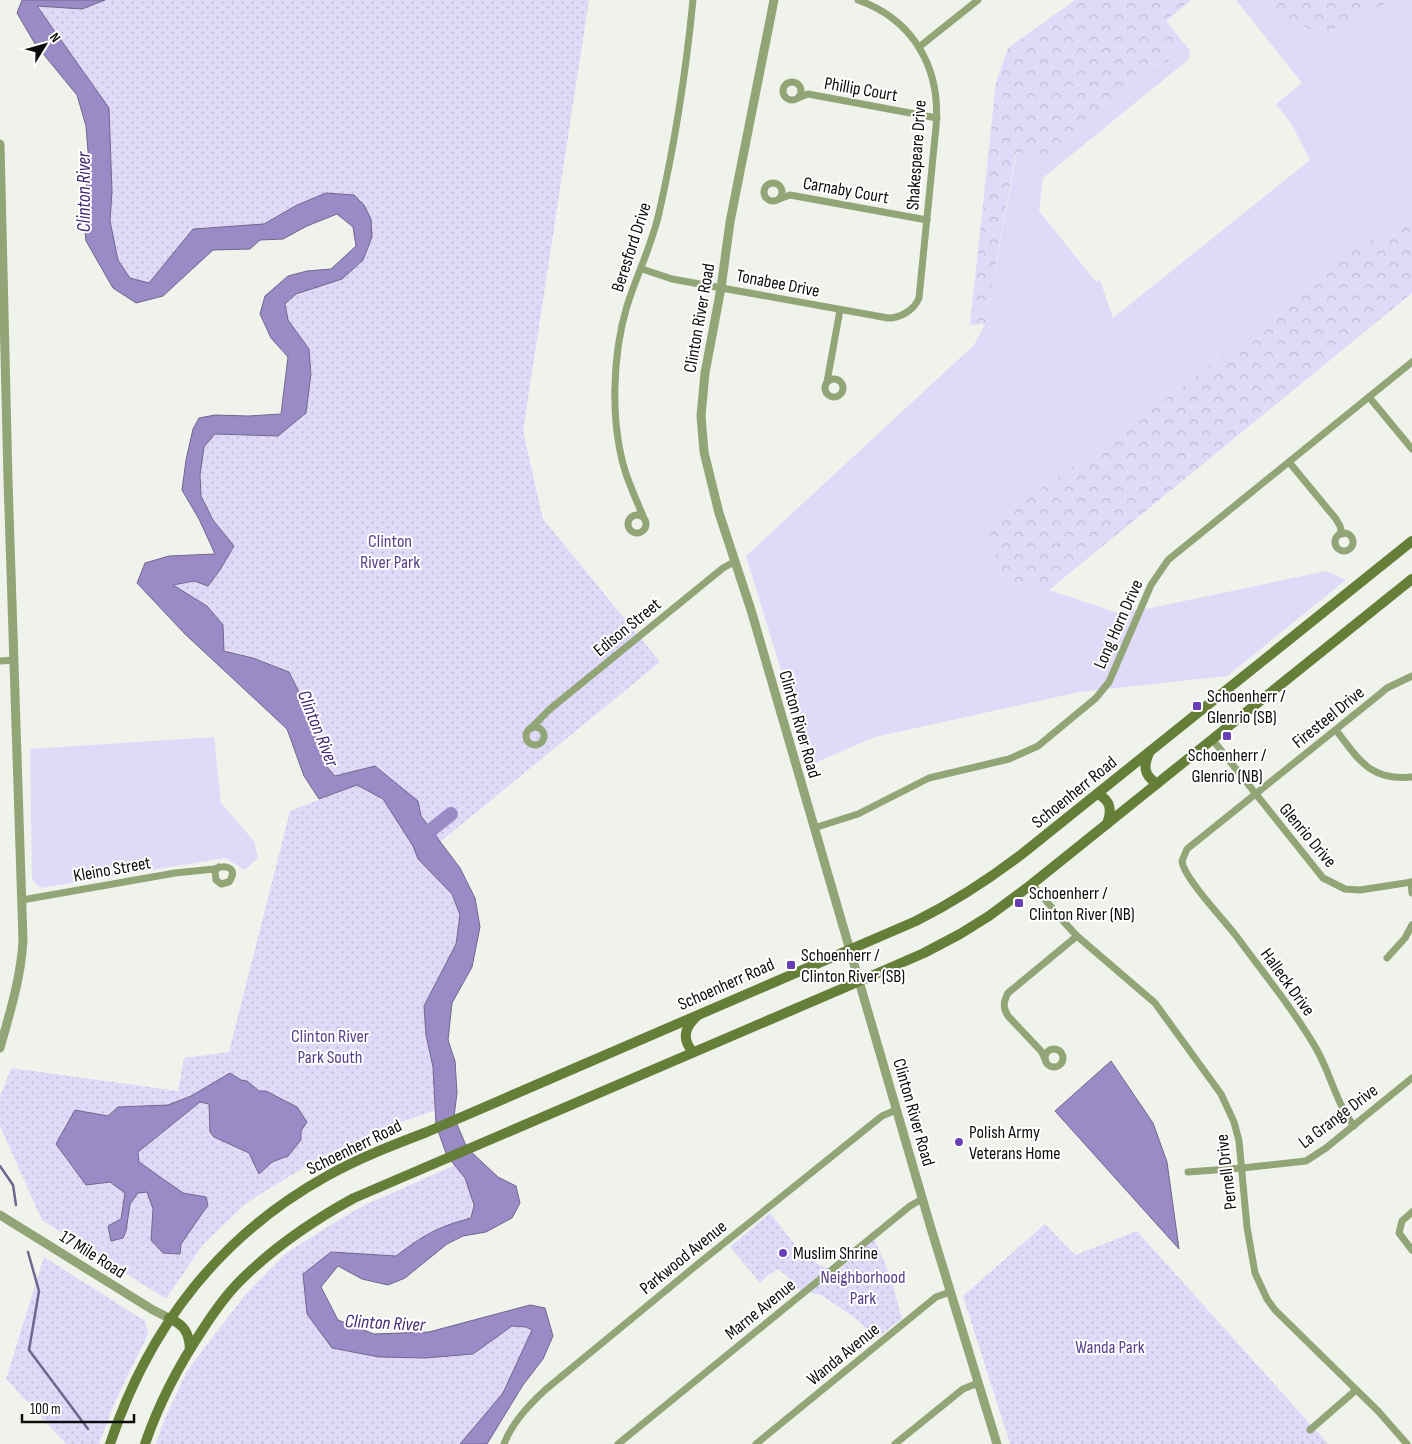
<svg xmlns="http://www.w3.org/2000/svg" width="1412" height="1444" viewBox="0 0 1412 1444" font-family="'Sofia Sans Condensed',sans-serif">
<defs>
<pattern id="forest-crowns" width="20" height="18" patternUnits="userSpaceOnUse" patternTransform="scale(1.25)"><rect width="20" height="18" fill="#e0daf9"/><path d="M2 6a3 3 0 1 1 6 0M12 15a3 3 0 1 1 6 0" fill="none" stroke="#bfbad4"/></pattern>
<pattern id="park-dots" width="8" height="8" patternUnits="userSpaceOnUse" patternTransform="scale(1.25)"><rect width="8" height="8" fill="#e0daf9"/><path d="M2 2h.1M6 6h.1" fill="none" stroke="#bfbad4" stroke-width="1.8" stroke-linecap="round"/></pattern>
</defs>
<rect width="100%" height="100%" fill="#f0f3ec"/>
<g fill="#e0daf9">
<path d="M1236 0H1257L1321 36 1392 0H1412V205L1405 226 1346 251 1197 376 1066 472 1005 582 1049 590 1115 612 1151 608 1326 571 1346 580 1227 676 1079 692 875 737 810 765 746 556 974 345 985 324 1017 151 1166 21 1190 51 1189 59 1043 178 1039 211 1096 282 1100 280 1113 318 1310 160 1292 125 1276 104 1302 83Z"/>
<path d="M214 737 221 803 254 841 258 858 245 870 225 858 41 888 32 880 30 749Z"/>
</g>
<g fill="url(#forest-crowns)">
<path d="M1075 0H1191L1166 21 1178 53 1041 162 1016 152 985 324 970 325 996 82 1008 48Z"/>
<path d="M1257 0H1392L1321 36Z"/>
<path d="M1412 205V293L1049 590 1005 582 986 529 1197 376 1346 251 1405 226Z"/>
</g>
<g fill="url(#park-dots)">
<path d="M105 0H589L523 431 543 519 660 662 440 842 421 816 417 801 375 766 336 776 325 762 302 698 289 672 253 657 224 650 223 625 207 605 173 585 194 581 208 586 234 546 213 519 201 496 200 475 204 447 216 434 278 436 306 413 312 373 309 350 287 319 286 304 297 293 342 278 363 260 372 237 371 219 364 205 353 195 327 193 298 204 264 224 193 228 149 284 131 278 118 260 110 221 112 192 109 108 37 5 82 9Z"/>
<path d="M357 785 384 799 413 846 418 859 452 894 460 915 456 944 424 1006 426 1035 433 1067 436 1110 390 1126 323 1156 246 1203 202 1246 166 1299 42 1220 0 1126V1097L11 1068 178 1091 184 1058 229 1052 290 811Z"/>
<path d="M455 1165C469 1182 475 1197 471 1219 437 1227 424 1235 396 1256L331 1252 307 1314 379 1357 425 1358 473 1354 512 1326 526 1327 532 1330 503 1393 460 1444H156L165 1418 187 1371 244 1296 285 1254 335 1222 365 1205Z"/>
<path d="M770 1213C784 1230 803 1259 824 1267 828 1269 834 1268 840 1269L874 1238 891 1278 902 1319 876 1338 856 1319 823 1296 797 1288 787 1276 778 1269 768 1275 760 1283 730 1247Z"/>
<path d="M1045 1224 1075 1255 1137 1231 1328 1444H1010L963 1296Z"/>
<path d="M44 1257 145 1321 148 1334 114 1404 99 1444H66L6 1379Z"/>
</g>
<g fill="#9a8bc6" stroke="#70668e">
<path d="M22 0H105L82 9 37 6 109 108 112 192 110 221 118 260 130 278 149 283 193 229 264 224 297 205 326 193 354 195 364 205 371 219 372 237 363 260 342 279 296 294 285 304 288 320 309 349 311 374 306 413 278 436 215 434 204 447 200 475 201 496 213 520 234 546 220 570 208 586 194 581 173 585 207 606 223 625 224 651 253 658 289 672 302 698 324 763 335 776 375 766 418 801 421 816 460 868 475 898 480 927 472 967 452 1003 448 1040 455 1061 457 1093 454 1117 467 1148 498 1177 516 1186 520 1203 512 1218 486 1232 463 1236 447 1244 405 1278 388 1285 362 1279 338 1266 321 1287 338 1320 374 1334 429 1332 530 1305 545 1308 553 1336 543 1359 523 1385 487 1444H460L503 1393 532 1330 526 1327 512 1326 473 1354 425 1358 379 1357 332 1348 307 1314 303 1274 331 1252 396 1256C424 1235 437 1227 471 1218L474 1205 465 1178 447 1156 436 1125 433 1067 426 1035 424 1006 456 944 460 915 452 894 418 859 413 846 383 799 357 785 319 799 304 776 287 729 185 634 137 583 145 563 169 556 215 554 199 519 182 490 186 460 193 429 199 418 215 415 248 416 281 414 288 357 271 338 260 314 265 296 288 276 307 271 331 269 356 246 353 227 337 214 307 226 283 239 260 240 250 249 213 250 163 296 136 303 113 288 86 241 83 210 89 164 86 126 77 95 35 44 17 13Z"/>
<path d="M1111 1061 1153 1123 1167 1162 1179 1249 1055 1111Z"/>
<path d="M230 1073 241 1080 247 1081 259 1091H266L297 1107 307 1122 301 1131V1140L288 1156 272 1162 259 1174 249 1153 214 1137 210 1132 209 1104 200 1102 138 1152 139 1162 183 1193 206 1197 208 1205 181 1244 180 1254 163 1253 151 1240 153 1209 147 1192 138 1193 130 1204 126 1231 123 1238 111 1241 108 1226 121 1219 125 1193 110 1182 86 1185 56 1144 75 1110 108 1116 118 1107 168 1105 191 1096Z"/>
</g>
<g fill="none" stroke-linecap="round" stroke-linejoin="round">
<g stroke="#70668e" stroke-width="2.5">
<path d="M0 1166 13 1185 16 1205"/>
<path d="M28 1252 39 1291 29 1350 88 1429"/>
</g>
<path stroke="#9a8bc6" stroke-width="14" d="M426 848 431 830 451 814"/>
<g stroke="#92a577" stroke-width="7">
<path d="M919 47 978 0"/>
<circle cx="792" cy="91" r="9"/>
<path d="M798 98 808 94 937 118"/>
<circle cx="773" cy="192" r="9"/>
<path d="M779 199 790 195 927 220"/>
<path d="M642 269 672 279 888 318C901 318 914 310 919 298L936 127C941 68 914 20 858 0"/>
<circle cx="834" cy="388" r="9"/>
<path d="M827 382 840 310"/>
<path d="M1369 397 1412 449"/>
<path d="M1289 462 1336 519 1340 526 1342 534"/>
<circle cx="637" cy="524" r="9"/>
<path d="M643 516C637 502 631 488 626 474 610 424 612 356 627 306 637 274 652 245 659 213 675 143 686 71 693 0"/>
<circle cx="1344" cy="542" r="9"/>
<path d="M0 661 14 660"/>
<circle cx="535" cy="736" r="9"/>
<path d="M531 728 550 709 723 568 734 562"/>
<path d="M1336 730C1359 760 1370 781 1412 777"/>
<path d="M1212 739 1323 878 1345 889 1360 890 1412 882"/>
<path d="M814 828 858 814 929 778 1009 759 1038 746 1096 698 1109 682 1151 585 1168 560 1412 362"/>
<path d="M1411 882 1412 893"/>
<path d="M1032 884 1064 922 1077 936 1155 1003 1221 1094 1234 1122 1239 1141 1247 1227 1255 1273 1267 1299 1275 1310 1378 1411 1407 1444"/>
<path d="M22 900 175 873 214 869C226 864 239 868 229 882L221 884 216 880 215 871 219 867"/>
<path d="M1387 958 1405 938 1412 925"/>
<circle cx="1054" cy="1058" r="9"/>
<path d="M1045 1059 1041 1051 1008 1016C1003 1008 1003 1002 1008 993L1077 936"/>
<path d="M1354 1126C1336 1103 1331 1075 1317 1050 1294 1010 1264 974 1237 937 1225 921 1183 877 1182 861L1187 849 1375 698 1387 688 1412 676"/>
<path d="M1188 1172 1242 1168 1306 1161 1326 1148 1412 1078"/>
<path d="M1412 1212 1402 1221 1399 1233 1412 1250"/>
<path d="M1310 1430 1356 1390"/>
<path d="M504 1444C512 1423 528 1406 545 1390L698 1264 882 1116 896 1110"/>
<path d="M618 1444 910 1206 922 1199"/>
<path d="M756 1444 936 1297 950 1292"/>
<path d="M895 1444 963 1389 978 1383"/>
</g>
<g stroke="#92a577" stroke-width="9">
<path d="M774 0 730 222 721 288 705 373 701 416 704 452 719 513 751 610 930 1225 997 1444"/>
<path d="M0 144 8 480 23 940C21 978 10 1012 0 1048"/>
<path d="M0 1215 153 1310 169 1318"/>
</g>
<g stroke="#657f39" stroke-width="10">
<path d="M1149 753C1143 767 1144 775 1157 784"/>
<path d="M1098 794C1111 801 1112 810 1107 824"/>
<path d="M693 1052C682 1040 684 1028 696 1017"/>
<path d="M169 1318C184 1325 189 1332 190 1349"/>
<path d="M110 1444C148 1329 219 1236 327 1176 359 1158 393 1145 427 1132L916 921C954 902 988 880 1022 854L1412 541"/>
<path d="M145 1444C159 1403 179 1365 203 1329 214 1312 226 1295 240 1281 274 1247 312 1221 354 1198L846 987 924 953 960 934 989 916 1032 884 1412 579"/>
</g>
</g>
<g fill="#6a3eb6" stroke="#fff" stroke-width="2">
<rect x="1192" y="701" width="10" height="10" rx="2.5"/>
<rect x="1222" y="731" width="10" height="10" rx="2.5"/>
<rect x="1014" y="898" width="10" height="10" rx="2.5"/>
<rect x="786" y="960" width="10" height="10" rx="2.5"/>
<circle cx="959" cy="1142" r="5"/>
<circle cx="783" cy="1253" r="5"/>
</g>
<g text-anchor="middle" stroke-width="4" stroke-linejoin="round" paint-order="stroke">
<g font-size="18" fill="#0d0e0c" stroke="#fff">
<text transform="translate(861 89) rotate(10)" y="6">Phillip Court</text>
<text transform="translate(916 155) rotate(-86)" y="6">Shakespeare Drive</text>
<text transform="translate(846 190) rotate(10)" y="6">Carnaby Court</text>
<text transform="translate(631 247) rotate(-72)" y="6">Beresford Drive</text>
<text transform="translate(778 283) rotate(11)" y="6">Tonabee Drive</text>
<text transform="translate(699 318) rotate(-80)" y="6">Clinton River Road</text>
<text transform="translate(1118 624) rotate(-66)" y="6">Long Horn Drive</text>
<text transform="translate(627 627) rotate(-39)" y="6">Edison Street</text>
<text transform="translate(1328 717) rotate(-39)" y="6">Firesteel Drive</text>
<text transform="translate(800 724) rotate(74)" y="6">Clinton River Road</text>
<text transform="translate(1074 792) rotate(-39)" y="6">Schoenherr Road</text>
<text transform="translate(1308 835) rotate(50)" y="6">Glenrio Drive</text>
<text transform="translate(112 869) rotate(-10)" y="6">Kleino Street</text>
<text transform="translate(1288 982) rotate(54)" y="6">Halleck Drive</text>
<text transform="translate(726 984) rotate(-24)" y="6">Schoenherr Road</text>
<text transform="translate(914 1112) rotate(74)" y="6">Clinton River Road</text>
<text transform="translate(1338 1116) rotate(-37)" y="6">La Grange Drive</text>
<text transform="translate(354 1147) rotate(-26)" y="6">Schoenherr Road</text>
<text transform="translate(1226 1172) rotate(-97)" y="6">Pernell Drive</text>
<text transform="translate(93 1254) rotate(32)" y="6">17 Mile Road</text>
<text transform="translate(683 1257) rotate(-39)" y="6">Parkwood Avenue</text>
<text transform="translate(760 1309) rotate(-39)" y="6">Marne Avenue</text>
<text transform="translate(843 1354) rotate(-39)" y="6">Wanda Avenue</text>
</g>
<g font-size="18" fill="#58418b" stroke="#fff">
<text x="390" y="547">Clinton<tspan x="390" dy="21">River Park</tspan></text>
<text x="330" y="1042">Clinton River<tspan x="330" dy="21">Park South</tspan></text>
<text x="863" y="1283">Neighborhood<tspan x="863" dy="21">Park</tspan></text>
<text x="1110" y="1353">Wanda Park</text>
</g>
<g font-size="18" fill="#0d0e0c" stroke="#fff" text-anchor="start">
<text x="1207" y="702">Schoenherr /<tspan x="1207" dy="21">Glenrio (SB)</tspan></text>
<text x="1227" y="761" text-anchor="middle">Schoenherr /<tspan x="1227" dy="21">Glenrio (NB)</tspan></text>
<text x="1029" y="899">Schoenherr /<tspan x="1029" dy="21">Clinton River (NB)</tspan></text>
<text x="801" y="961">Schoenherr /<tspan x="801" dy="21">Clinton River (SB)</tspan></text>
<text x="969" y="1138">Polish Army<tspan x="969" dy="21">Veterans Home</tspan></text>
<text x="793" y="1259">Muslim Shrine</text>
</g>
<g font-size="19" font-style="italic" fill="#432b73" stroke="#fff">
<text transform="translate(83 192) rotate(-90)" y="7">Clinton River</text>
<text transform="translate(319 728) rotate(68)" y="7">Clinton River</text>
<text transform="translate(385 1322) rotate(3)" y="7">Clinton River</text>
</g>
</g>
<g transform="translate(45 45) rotate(53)" stroke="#ffffff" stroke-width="4" paint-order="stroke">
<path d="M0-4L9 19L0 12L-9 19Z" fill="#0d0e0c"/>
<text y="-8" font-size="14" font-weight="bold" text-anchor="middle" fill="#0d0e0c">N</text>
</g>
<path d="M22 1414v8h112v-8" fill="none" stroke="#0d0e0c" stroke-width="2.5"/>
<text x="30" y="1414" font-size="15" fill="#0d0e0c" stroke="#ffffff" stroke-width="4" paint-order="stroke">100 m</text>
</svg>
